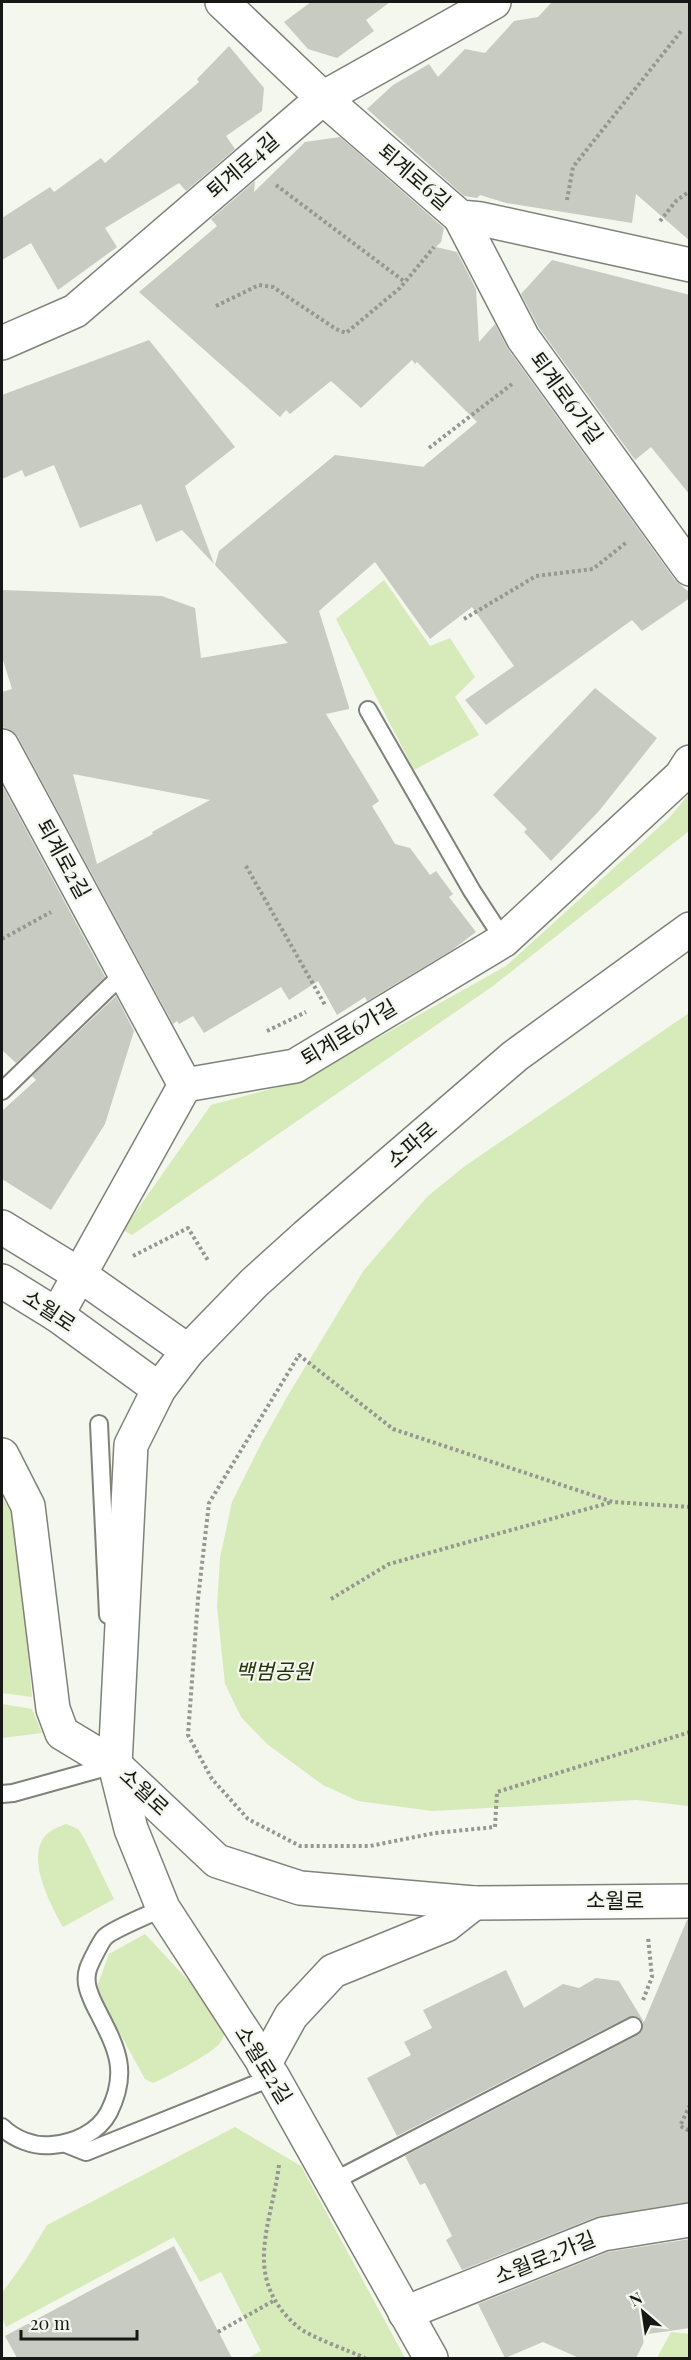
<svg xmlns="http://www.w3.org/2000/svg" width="691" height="2360" viewBox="0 0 691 2360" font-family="'Playfair Display','Noto Sans KR',serif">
<rect width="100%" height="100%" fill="#f3f7ed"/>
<g fill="#d7eab9">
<path d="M384 580 430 646 450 638 475 677 455 697 479 735 414 770 336 619Z"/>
<path d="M689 794V831L493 986 132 1235 123 1230 211 1105 301 1081 506 966 669 818Z"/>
<path d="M689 1013V1806L636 1800 432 1811 358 1801 323 1785 267 1744 241 1717 225 1684 217 1607 220 1558 232 1502 262 1442 287 1397 364 1270 428 1196 465 1166Z"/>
<path d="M2 1497 17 1523 32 1697 2 1693Z"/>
<path d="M2 1704 32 1709 42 1733 2 1738Z"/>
<path d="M66 1824 78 1829 84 1838 114 1899 63 1927C51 1905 25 1858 46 1835 51 1829 59 1827 66 1824Z"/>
<path d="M145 1934 225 2020C226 2028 225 2035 220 2043 213 2053 167 2077 153 2083L145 2079 98 1993 97 1987 109 1954Z"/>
<path d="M235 2127 301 2166 405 2358H248L261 2351 221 2272 200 2282 174 2237 6 2327 2 2317V2293L25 2261 47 2225Z"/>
<path d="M671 2332 689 2334V2358H657Z"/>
</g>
<g fill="#c7cbc2" fill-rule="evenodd">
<path d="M311 2H390L366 20 374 31 337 58 308 49 284 22Z"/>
<path d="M552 2H690V241L636 194 632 223 506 203 480 195 477 198 464 196 367 109 393 85 429 64 438 77 465 49 485 53 514 21 538 17Z"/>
<path d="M229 46 264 88 262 111 226 136 235 149 186 191 179 183 105 228 117 247 58 290 31 243 2 260V218L50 187 54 192 101 158 105 163 199 82 197 79Z"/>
<path d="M340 137 444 228 441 242 436 247 457 252 476 289 479 342 495 324 508 349 675 580 690 593V598L642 631 632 620 486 725 465 700 514 666 472 607 430 639 375 562 319 611 349 707V709L326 714 379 801 372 806 395 844 410 848 430 875 436 871 453 894 449 897 476 932 452 950 367 1001 365 997 337 1015 318 981 289 1000 281 987 204 1033 193 1016 179 1024 177 1021 173 1024 18 737 11 730 2 727V692L12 689 2 657V590L162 596 195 608 201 658 288 643 215 565 219 551 335 455 425 467 424 466 477 422 417 362 415 364 412 360 361 408 331 381 290 414 286 410 280 417 139 292 217 226 211 219 255 181 254 192 305 142ZM73 774 210 800 152 832 153 834 97 864Z"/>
<path d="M552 260 690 295V495L651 447 635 460 539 328 521 294Z"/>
<path d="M149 340 235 447 185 486 214 564 182 530 156 542 141 504 80 528 54 465 25 477 22 470 2 479V395Z"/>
<path d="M595 688 657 738 599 811 551 861 524 832 527 829 493 795Z"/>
<path d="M2 785 105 977 16 1063 2 1050Z"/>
<path d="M116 996 134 1031 105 1124 51 1210 2 1179V1111L36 1080 32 1076Z"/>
<path d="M687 1920H690V2202L596 2217 462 2270 446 2240 452 2236 425 2183 420 2185 405 2156 638 2035 642 2031 643 2022 638 2017H628L397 2136 367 2078 411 2055 404 2042 432 2028 423 2010 506 1970 524 2008 563 1984 579 1988 596 1978 619 1981 644 2022Z"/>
<path d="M690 2239V2328L648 2334 636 2358H579L543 2342 505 2358 478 2304 608 2252Z"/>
<path d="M174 2246 232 2358H17L5 2336Z"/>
</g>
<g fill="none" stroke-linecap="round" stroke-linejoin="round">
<g stroke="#7e8279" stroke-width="20">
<g id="lane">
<path d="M368 710 472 891 504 940"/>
<path d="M2 1091 125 972"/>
<path d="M99 1424 108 1615"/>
<path d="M2 1794 13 1793 114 1765"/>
<path d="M2 2127C14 2139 34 2147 52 2145 74 2143 98 2133 109 2112 131 2068 114 2044 94 2004 89 1993 84 1982 88 1969 90 1963 101 1941 105 1937 113 1929 151 1914 163 1908"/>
<path d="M66 2144 86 2152 273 2077"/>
<path d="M332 2182 633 2026"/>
</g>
</g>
<g stroke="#7e8279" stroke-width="36">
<g id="street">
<path d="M222 2 323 98 460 217 481 219 690 265"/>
<path d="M460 217 523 338 690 569"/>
<path d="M2 343 75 311 323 98 494 2"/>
<path d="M2 746 185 1085"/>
<path d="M57 1315 185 1085 295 1066 504 940 681 776 690 762"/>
<path d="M2 1455 28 1506 53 1709 62 1733 115 1765"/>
<path d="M405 2313 603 2234 690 2220"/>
</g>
</g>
<g stroke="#7e8279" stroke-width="36">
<g id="secondary">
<path d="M2 1227 80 1275 188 1351"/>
<path d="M2 1281 57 1315 159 1389"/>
<path d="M115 1765 217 1861 300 1888 474 1903 690 1901"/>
<path d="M264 2065 291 2016 333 1971 446 1925 474 1903"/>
<path d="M431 2358 273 2077 163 1908 131 1829 115 1765 131 1445 159 1389 188 1351 254 1283 306 1236 515 1056 690 929"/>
</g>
</g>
<g stroke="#959790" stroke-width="4" stroke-dasharray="3 3" stroke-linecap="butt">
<path d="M276 185 405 282"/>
<path d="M567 200 573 167 682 30"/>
<path d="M660 221 676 201 690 191"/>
<path d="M216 306 259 285 273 287 336 329 346 333 400 288 434 247"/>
<path d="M429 448 512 384"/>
<path d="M464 619 536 576 593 569 628 541"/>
<path d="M246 866 325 1005"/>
<path d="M2 939 51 912"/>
<path d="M267 1031 306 1012"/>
<path d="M133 1256 188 1228 209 1262"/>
<path d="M690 1507 613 1502 393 1429 299 1355 209 1503 198 1599 188 1735 212 1779 248 1819 300 1846H370L435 1833 495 1827 497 1792 690 1732"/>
<path d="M331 1599 389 1564 612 1502"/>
<path d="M643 2000 652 1977 648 1937"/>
<path d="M690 2105 680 2126 690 2131"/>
<path d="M279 2165C271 2227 241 2278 298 2327 310 2337 350 2351 365 2358"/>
<path d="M218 2332 275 2300"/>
</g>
<use href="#lane" stroke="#fff" stroke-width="16"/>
<use href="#street" stroke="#fff" stroke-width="33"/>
<use href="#secondary" stroke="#fff" stroke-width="33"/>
</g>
<g text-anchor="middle" stroke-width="4.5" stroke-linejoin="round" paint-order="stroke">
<g font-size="21" fill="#171815" stroke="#f3f7ed">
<text transform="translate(243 166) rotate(-41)" y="7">퇴계로4길</text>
<text transform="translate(414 177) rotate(41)" y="7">퇴계로6길</text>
<text transform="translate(566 398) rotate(54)" y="7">퇴계로6가길</text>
<text transform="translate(63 859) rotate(61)" y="7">퇴계로2길</text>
<text transform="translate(349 1033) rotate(-31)" y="7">퇴계로6가길</text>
<text transform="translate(412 1145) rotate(-41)" y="7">소파로</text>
<text transform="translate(49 1311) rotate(33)" y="7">소월로</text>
<text transform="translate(144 1792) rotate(43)" y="7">소월로</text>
<text x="615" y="1908">소월로</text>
<text transform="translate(263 2065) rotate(58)" y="7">소월로2길</text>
<text transform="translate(545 2258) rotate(-22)" y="7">소월로2가길</text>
</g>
<g font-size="21" font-style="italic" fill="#263209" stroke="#f3f7ed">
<text x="274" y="1679">백범공원</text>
</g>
</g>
<rect width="691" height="2360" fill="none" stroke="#171815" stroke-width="6"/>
<g transform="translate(643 2312) rotate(331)" stroke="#f3f7ed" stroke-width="4.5" paint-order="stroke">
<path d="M0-4.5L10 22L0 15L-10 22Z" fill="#171815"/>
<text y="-9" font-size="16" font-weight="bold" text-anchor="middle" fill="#171815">N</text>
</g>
<path d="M21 2330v9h116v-9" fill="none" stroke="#171815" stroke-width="3"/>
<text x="30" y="2330" font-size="18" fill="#171815" stroke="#f3f7ed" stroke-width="4.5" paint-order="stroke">20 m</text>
</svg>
